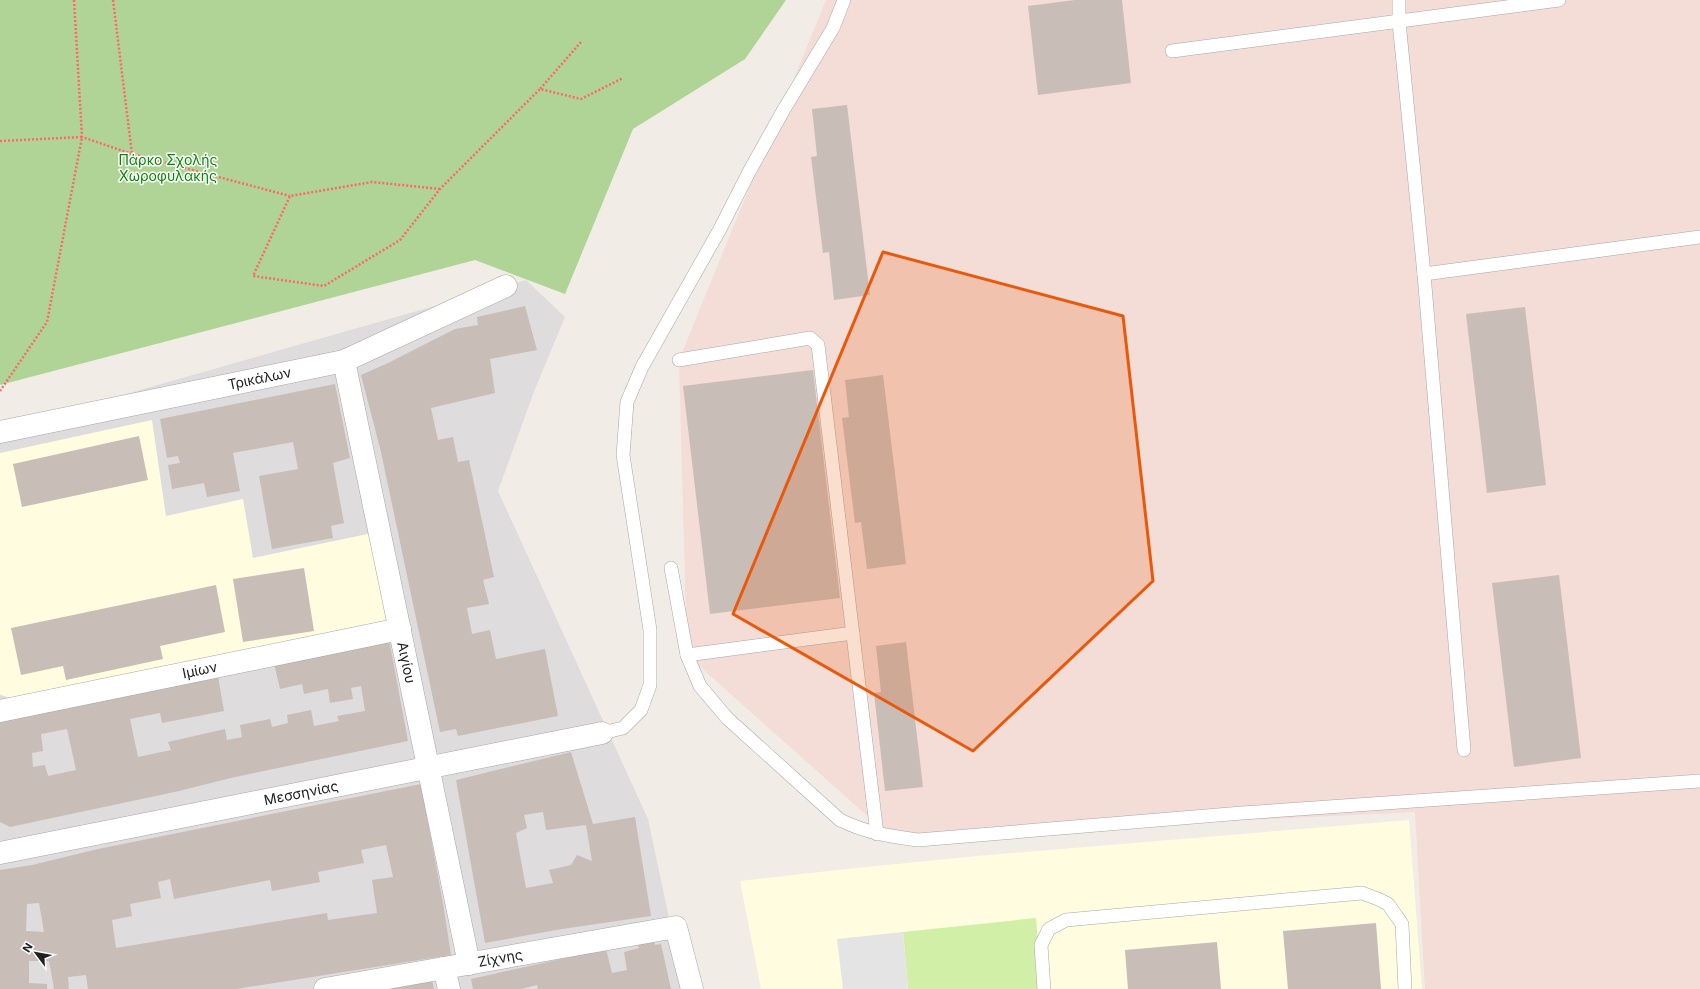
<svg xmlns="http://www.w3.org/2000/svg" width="1700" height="989" viewBox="0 0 1700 989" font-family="Inter,sans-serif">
<rect width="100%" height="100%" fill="#f1ece5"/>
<path fill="#dedcdd" d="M526 280 565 317 535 389 498 491 648 819 684 989H0V430Z"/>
<g fill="#fffce0">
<path d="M152 420 166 516 243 499 253 558 377 532 395 622 10 698 1 695 0 694V453Z"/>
<path d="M1409 820 1422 989H761L740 881 846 869 977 856Z"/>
</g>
<path fill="#f4dcd7" d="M826 0H1700V989H1425L1415 812 891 837 687 655 679 360Z"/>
<path fill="#d2efa7" d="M1036 918 1042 989H908L903 932Z"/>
<path fill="#afd496" d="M0 0H786L745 59 633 129 565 294 475 260 0 385Z"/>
<path fill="#e4e4e4" d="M903 932 908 989H843L837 939Z"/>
<g fill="#c9bdb8" fill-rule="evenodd">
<path d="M1075 0H1122L1131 83 1038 95 1028 6Z"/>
<path d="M847 105 870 295 834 300 829 252 823 253 811 157 817 156 812 109Z"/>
<path d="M525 306 537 350 490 359 495 393 431 408 438 440 453 437 458 462 469 460 494 577 483 580 489 604 467 608 472 634 490 630 496 659 545 649 558 716 458 736 456 729 440 732 381 452 361 375 388 363 455 329 478 325 477 317Z"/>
<path d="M1525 307 1546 485 1487 493 1466 314Z"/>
<path d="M813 370 840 598 710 614 683 386Z"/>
<path d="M883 375 906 564 867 569 861 522 855 523 842 418 849 417 845 380Z"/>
<path d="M335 384 350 458 333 463 344 523 331 526 333 538 272 549 259 476 298 469 293 442 233 453 240 491 207 497 204 483 172 489 168 465 180 463 178 456 167 458 160 419Z"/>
<path d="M139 436 148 480 22 507 13 464Z"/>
<path d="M304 568 314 631 243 642 233 579Z"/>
<path d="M1559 575 1581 758 1514 767 1492 583Z"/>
<path d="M216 585 225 632 160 646 163 659 66 680 63 666 21 675 11 628Z"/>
<path d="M389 639 408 741 235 777 179 791 10 827 0 822V719L218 676 224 711 162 723 160 713 130 719 138 757 171 750 168 742 225 729 227 740 242 737 240 725 270 719 272 727 288 723 287 715 311 710 314 726 339 721 337 716 365 711 361 686 351 688 353 699 330 703 328 689 304 694 302 684 280 689 274 663ZM67 729 76 770 48 776 45 765 33 767 32 753 43 751 41 734Z"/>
<path d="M906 642 923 787 885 791 874 693 881 692 876 646Z"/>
<path d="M571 752 593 824 635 817 651 916 562 929 485 943 456 780ZM543 812 546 830 586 825 592 861 577 855 571 865 549 870 553 883 526 888 516 833 527 828 524 815Z"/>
<path d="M421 784 443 903 451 955 236 989H88L86 975 68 977 69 989H54L49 961H29V983L47 984V989H0V870L32 865 98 849ZM386 845 393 877 372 880 377 913 328 920 327 913 116 948 112 920 132 916 130 904 161 898 158 882 170 879 174 899 270 880 272 891 320 882 318 872 364 863 361 850ZM39 903 44 932 26 931 27 904Z"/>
<path d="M1376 923 1381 989H1288L1283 931Z"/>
<path d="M654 940 655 945 661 944 671 989H538L537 985 521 989H473L471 979 606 949 612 973 627 970 624 952 639 948 637 943Z"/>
<path d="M1217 942 1221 989H1128L1125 950Z"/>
<path d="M431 977 434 989H381Z"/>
</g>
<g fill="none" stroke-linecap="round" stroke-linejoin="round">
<g stroke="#a7a7a7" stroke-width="14">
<g id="lane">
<path d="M1399 0V22L1424 274 1464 750"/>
<path d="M1172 51 1559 0"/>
<path d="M1424 274 1700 237"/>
<path d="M679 360 810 338 818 345 877 834"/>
<path d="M671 568 687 655 700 686 727 718 840 820C867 833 888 836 918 840L1242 813 1700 781"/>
<path d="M687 655 853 633"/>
<path d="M602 733 623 728 641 710 650 685V630L623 455 627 402 642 367 720 229 749 172 783 111 833 28 844 0"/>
<path d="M1044 989 1041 945 1049 929 1066 920 1362 893 1378 899 1388 904 1402 924 1405 989"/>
</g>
</g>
<g stroke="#a7a7a7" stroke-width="23">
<g id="street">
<path id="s1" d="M344 361 469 964"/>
<path id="s2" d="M0 432 344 361 506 286"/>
<path id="s3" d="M0 711 400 629"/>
<path id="s4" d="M0 853 602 733"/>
<path d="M444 968 449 989"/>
<path id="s5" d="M325 989 676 927 692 989"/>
</g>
</g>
<g stroke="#ff6869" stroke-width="2.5" stroke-dasharray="2 2" stroke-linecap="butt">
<path d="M74 0 82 137 132 154 290 196"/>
<path d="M113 0 132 154"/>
<path d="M581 42 540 89 581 99 623 78"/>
<path d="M0 141 82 137 47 322 0 391"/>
<path d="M440 189 372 182 290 196 253 276 324 286 400 240 440 189 540 89"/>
</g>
<use href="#lane" stroke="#fff" stroke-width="13"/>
<use href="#street" stroke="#fff" stroke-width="22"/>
</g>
<path fill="#e8590c" fill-opacity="0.2" stroke="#e8590c" stroke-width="3" stroke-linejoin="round" d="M883 252 1123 316 1153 581 973 751 733 614Z"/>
<g text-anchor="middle" stroke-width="3" stroke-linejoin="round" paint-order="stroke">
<g font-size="14" fill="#068902" stroke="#fff">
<text x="168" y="165">Πάρκο Σχολής<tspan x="168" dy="16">Χωροφυλακής</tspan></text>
</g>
<g font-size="14" fill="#202020" stroke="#fff">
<text dy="5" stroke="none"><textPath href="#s2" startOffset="265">Τρικάλων</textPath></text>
<text dy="5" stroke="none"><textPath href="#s1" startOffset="308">Αιγίου</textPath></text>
<text dy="5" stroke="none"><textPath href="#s3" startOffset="204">Ιμίων</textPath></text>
<text dy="5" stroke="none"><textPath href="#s4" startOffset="307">Μεσσηνίας</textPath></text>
<text dy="5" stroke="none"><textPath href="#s5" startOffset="178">Ζίχνης</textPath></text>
</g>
</g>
<g transform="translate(36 953) rotate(302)" stroke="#ffffff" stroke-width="3" paint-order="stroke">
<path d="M0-3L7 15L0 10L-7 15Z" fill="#202020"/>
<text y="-6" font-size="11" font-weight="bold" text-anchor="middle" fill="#202020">N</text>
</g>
</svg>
